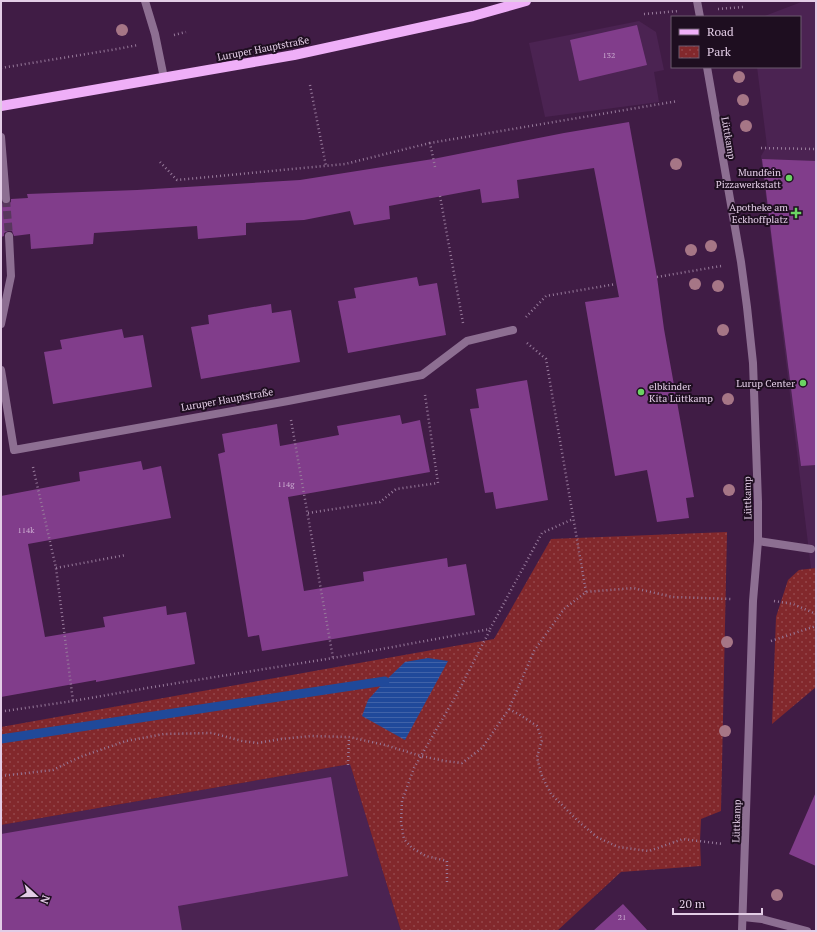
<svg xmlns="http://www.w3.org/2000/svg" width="817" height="932" viewBox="0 0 817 932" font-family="'PT Serif',serif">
<defs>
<pattern id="park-dots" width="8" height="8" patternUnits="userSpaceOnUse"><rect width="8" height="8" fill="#82282c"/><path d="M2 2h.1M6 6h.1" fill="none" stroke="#94464b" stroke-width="1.8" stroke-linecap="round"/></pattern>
<pattern id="water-rules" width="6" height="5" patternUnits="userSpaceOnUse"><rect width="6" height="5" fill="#20499a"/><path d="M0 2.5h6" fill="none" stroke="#4062a8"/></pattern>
</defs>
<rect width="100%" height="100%" fill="#401c45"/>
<g fill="#4b2352">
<path d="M804 1H816V568H811L761 156 767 146 757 67H800V17H762Z"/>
<path d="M639 21 656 32 664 70 654 72 659 102 545 117 529 43Z"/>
<path d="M350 764 401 931H1V825Z"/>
</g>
<g fill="url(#park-dots)">
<path d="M727 532 721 811 701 819 700 841 701 866 621 872 557 931H401L350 764 1 825V727L494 639 551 539Z"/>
<path d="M816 568V687L772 724 776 617 788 580 799 570Z"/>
</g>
<path fill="url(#water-rules)" d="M428 658 448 661 405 740 362 716 368 700 385 681 405 662Z"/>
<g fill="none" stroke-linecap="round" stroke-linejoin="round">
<path stroke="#20499a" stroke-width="9" d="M1 739 385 681"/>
</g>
<g fill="#813d8b">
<path d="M637 25 647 65 579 81 570 40Z"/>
<path d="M629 122 657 277 664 329 694 497 686 498 689 518 657 522 647 470 615 476 585 302 619 297 594 168 517 180 519 198 482 203 480 189 389 206 390 219 354 225 350 211 304 220 246 223V235L198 239 197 226 94 233 93 244 31 249 30 234 14 236 12 231H8L4 233V236L1 237V201L3 204H7L11 202V199L28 198 27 194 137 190 300 180 433 159 564 133Z"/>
<path d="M762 159 816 161V465L801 466 773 248Z"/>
<path d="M417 277 419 286 437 283 446 335 348 353 338 301 356 298 354 288Z"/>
<path d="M271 304 272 313 291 310 300 362 201 379 191 327 209 324 208 315Z"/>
<path d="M122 329 124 338 143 335 152 387 53 404 44 352 62 349 60 340Z"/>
<path d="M527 380 548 500 496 509 493 492 485 493 470 409 479 408 476 389Z"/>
<path d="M400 415 402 424 420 420 430 472 288 497 304 591 364 581 363 572 447 558 448 567 466 564 475 615 262 651 259 635 248 637 218 454 225 452 222 434 277 424 280 446 339 435 337 426Z"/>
<path d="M141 461 143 470 161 466 171 518 28 544 45 637 105 627 103 617 166 606 167 615 186 612 195 664 96 682V680L1 697V496L80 481 79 472Z"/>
<path d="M331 777 348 876 178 906 182 931H1V834Z"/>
<path d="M816 792V866L789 854Z"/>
<path d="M623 904 648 931H593Z"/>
</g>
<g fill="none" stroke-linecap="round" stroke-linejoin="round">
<path stroke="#58375d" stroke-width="8" stroke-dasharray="8 4" stroke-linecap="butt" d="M6 199 9 236"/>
<g stroke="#977a9b" stroke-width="2.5" stroke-dasharray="1 3" stroke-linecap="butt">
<path d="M718 9 743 7"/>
<path d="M644 14 679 11"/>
<path d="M174 35 186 32"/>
<path d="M1 68 117 49 138 45"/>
<path d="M310 85 326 166"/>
<path d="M761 148 816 149"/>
<path d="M160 162 177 180 345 164 430 143"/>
<path d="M435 167 430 143 678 101"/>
<path d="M440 196 463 323"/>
<path d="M657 277 721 266"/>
<path d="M526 317 546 296 616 284"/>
<path d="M527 343 546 359 586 592"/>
<path d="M291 420 333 658"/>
<path d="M33 467 56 568 73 701"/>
<path d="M308 513 380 502 396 489 438 483 425 395"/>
<path d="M56 568 126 555"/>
<path d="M774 601 793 604 816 614"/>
<path d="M771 641 816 626"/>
<path d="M509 709 520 715 537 726 542 740 537 757 541 774 551 794 580 823 597 837 618 847 649 851 683 839 723 844"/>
<path d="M5 711 73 701 153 687 333 658 490 629 542 533 573 519"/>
<path d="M348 765 349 737"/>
<path d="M1 776 53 770 80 757 126 741 164 734 212 733 242 741 258 743 281 739 311 736 349 737 385 745 421 756 445 761 462 763 482 748 509 709 534 651 564 609 586 592 633 588 673 597 732 599"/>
<path d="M447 882V861L426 856 412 848 404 839 401 822 402 801 414 768 421 756 457 694 490 630"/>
</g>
<path stroke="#8d6f92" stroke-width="8" d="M758 541 811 549"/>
<g stroke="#8d6f92" stroke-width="8">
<path d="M145 1 155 34 164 78"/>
<path d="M697 1 700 17"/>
<path d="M707 67 741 262 747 307 753 363 758 502V541L753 601 742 931"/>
<path d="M1 137 6 199"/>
<path d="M1 324 11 276 9 236"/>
<path d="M1 370 14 450 288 401 422 375 467 341 513 330"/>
<path d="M743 917 762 919 807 931"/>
</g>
<path stroke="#efaff8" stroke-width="10" d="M1 106 294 55 473 16 526 1"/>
</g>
<g fill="#a67686">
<circle cx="122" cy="30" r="6"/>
<circle cx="739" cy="77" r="6"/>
<circle cx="743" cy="100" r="6"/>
<circle cx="746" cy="126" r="6"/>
<circle cx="676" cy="164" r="6"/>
<circle cx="711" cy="246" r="6"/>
<circle cx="691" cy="250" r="6"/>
<circle cx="695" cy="284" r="6"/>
<circle cx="718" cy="286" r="6"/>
<circle cx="723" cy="330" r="6"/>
<circle cx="728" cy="399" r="6"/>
<circle cx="729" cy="490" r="6"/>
<circle cx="727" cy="642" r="6"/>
<circle cx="725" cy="731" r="6"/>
<circle cx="777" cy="895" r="6"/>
</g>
<g fill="#6bd363" stroke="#1e0e20" stroke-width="1.5">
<circle cx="789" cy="178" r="4"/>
<path d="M794 207h4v4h4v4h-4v4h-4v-4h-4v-4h4z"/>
<circle cx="803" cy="383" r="4"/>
<circle cx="641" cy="392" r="4"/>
</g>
<g text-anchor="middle" stroke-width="4" stroke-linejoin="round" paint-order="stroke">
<g font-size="8" fill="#caa9cf">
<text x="609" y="58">132</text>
<text x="286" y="487">114g</text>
<text x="26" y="533">114k</text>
<text x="622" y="920">21</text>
</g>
<g font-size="10" fill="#e3cde6" stroke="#1e0e20">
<text transform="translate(263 48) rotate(-11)" y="4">Luruper Hauptstraße</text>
<text transform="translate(729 138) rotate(80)" y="4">Lüttkamp</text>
<text transform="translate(227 399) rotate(-10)" y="4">Luruper Hauptstraße</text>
<text transform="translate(747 498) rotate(-91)" y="4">Lüttkamp</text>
<text transform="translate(736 821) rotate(-88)" y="4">Lüttkamp</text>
</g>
<g font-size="10" fill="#e3cde6" stroke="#1e0e20" text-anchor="end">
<text x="781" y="176">Mundfein<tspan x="781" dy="12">Pizzawerkstatt</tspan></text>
<text x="788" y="211">Apotheke am<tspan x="788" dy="12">Eckhoffplatz</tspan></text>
<text x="795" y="387">Lurup Center</text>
<text x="649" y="390" text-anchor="start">elbkinder<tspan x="649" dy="12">Kita Lüttkamp</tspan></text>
</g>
</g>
<rect width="817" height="932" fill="none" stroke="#e3cde6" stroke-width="4"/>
<rect x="671" y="16" width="130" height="52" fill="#1e0e20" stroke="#6d5a6f"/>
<rect x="679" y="29" width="20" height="6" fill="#efaff8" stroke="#6d5a6f"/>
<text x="707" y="36" font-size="12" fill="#e3cde6">Road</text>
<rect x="679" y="46" width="20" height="12" fill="url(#park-dots)" stroke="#6d5a6f"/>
<text x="707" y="56" font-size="12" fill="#e3cde6">Park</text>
<g transform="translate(36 896) rotate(111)" stroke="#1e0e20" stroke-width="3" paint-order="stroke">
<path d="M0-3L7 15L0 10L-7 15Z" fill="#e3cde6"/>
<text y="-6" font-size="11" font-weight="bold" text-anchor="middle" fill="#e3cde6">N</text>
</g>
<path d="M673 908v6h89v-6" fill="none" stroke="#e3cde6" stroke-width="2"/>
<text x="679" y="908" font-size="12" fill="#e3cde6" stroke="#1e0e20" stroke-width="3" paint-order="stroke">20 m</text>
</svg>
